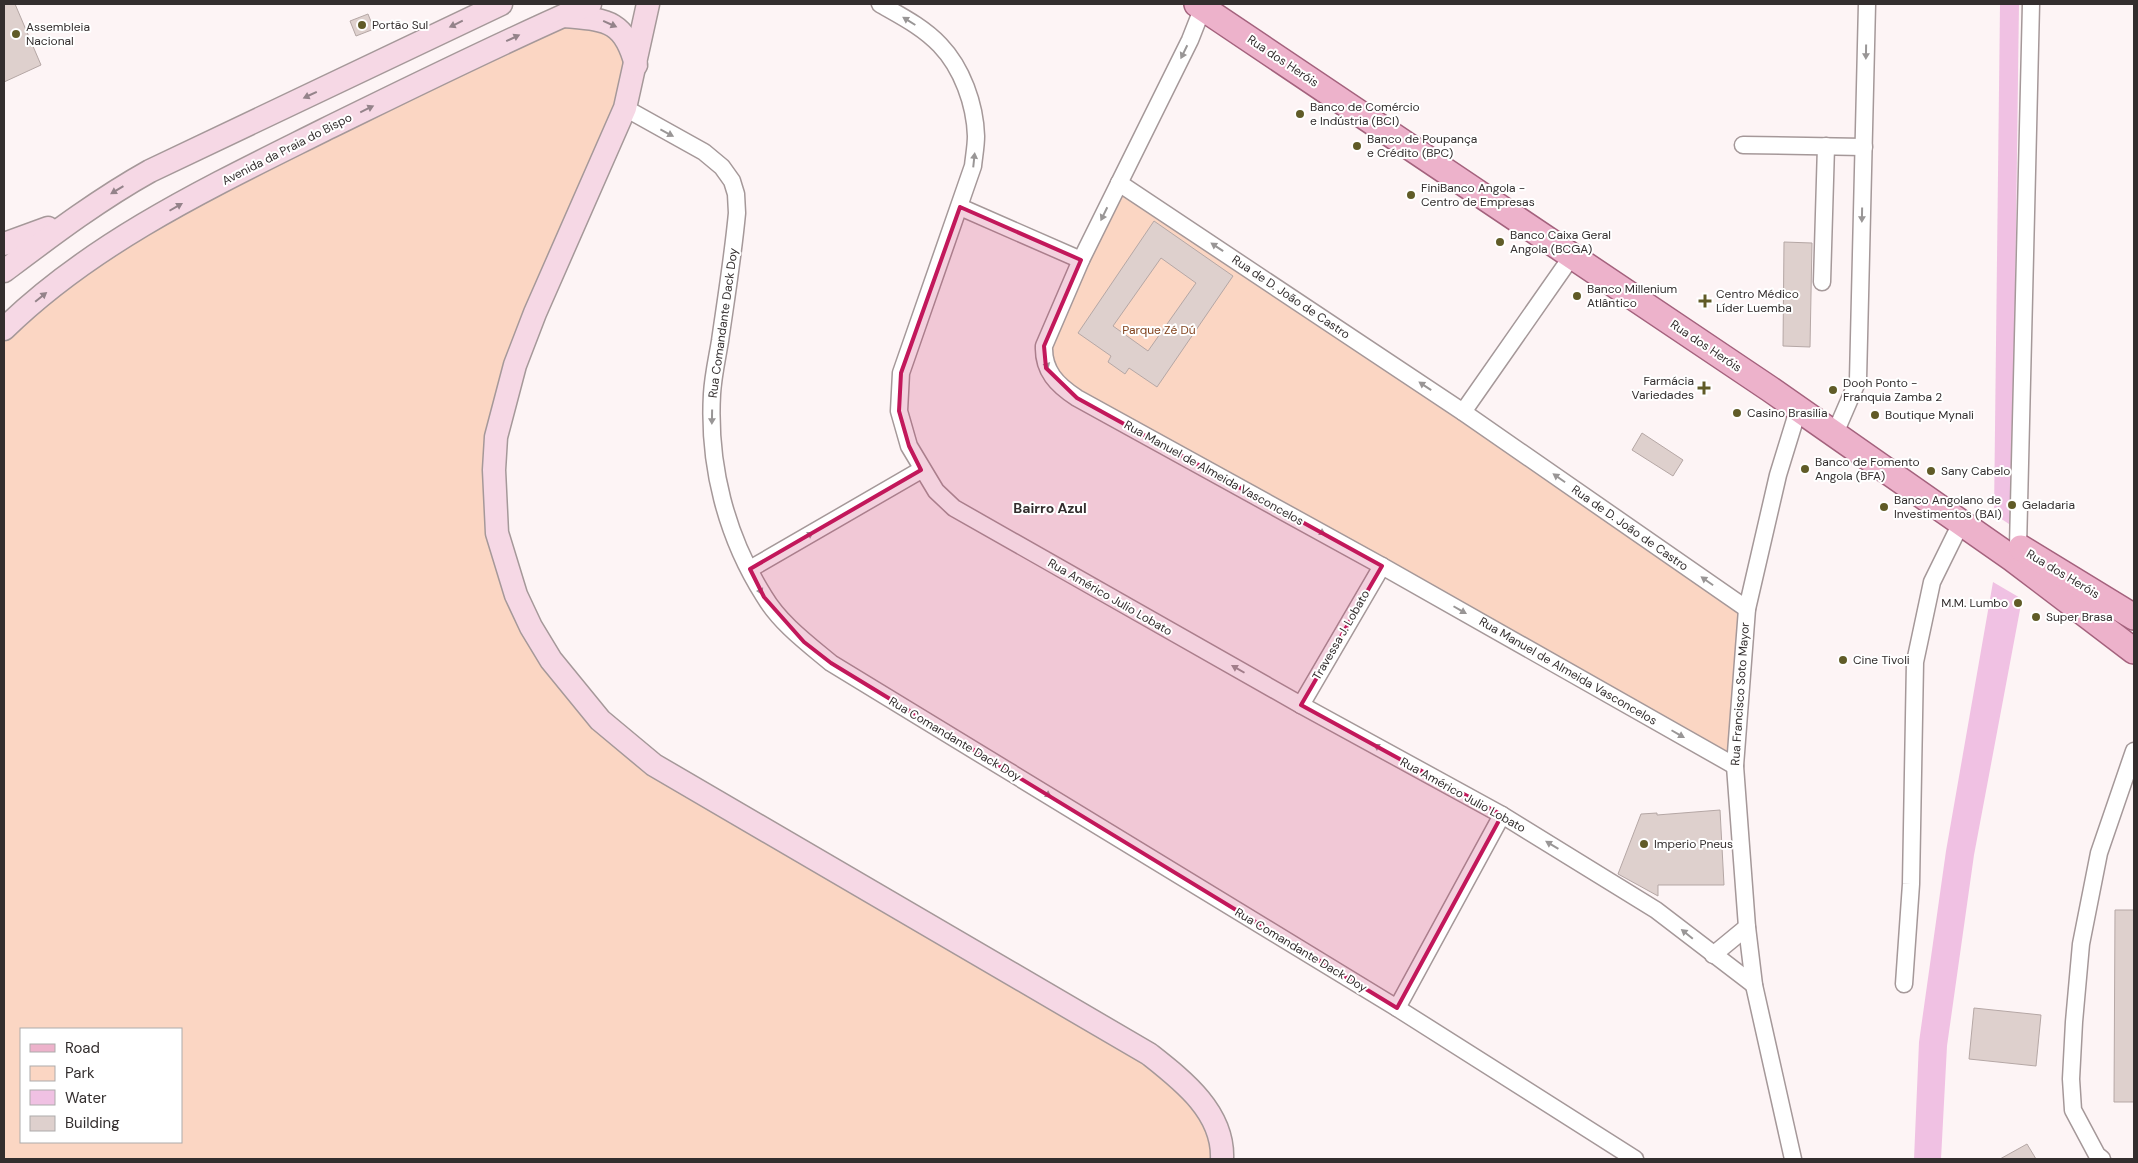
<svg xmlns="http://www.w3.org/2000/svg" width="2138" height="1163" viewBox="0 0 2138 1163" font-family="'DM Sans',sans-serif">
<rect width="100%" height="100%" fill="#fdf4f5"/>
<g fill="#fbd6c3" fill-rule="evenodd">
<path d="M590 19 634 59 535 313 494 470 516 595 600 720 1182 1081 1222 1159H4V329L60 281 465 60ZM21 1029H181V1142H21Z"/>
<path d="M1119 183 1747 609 1735 766 1060 387 1044 346Z"/>
</g>
<g fill="#f0c1e3">
<path d="M2000 4H2019L2012 526 1994 514Z"/>
<path d="M1993 582 2022 599 1974 855 1947 1046 1941 1159H1914L1919 1042 1946 851Z"/>
</g>
<g fill="#ded0cd" stroke="#b5a7a5" fill-rule="evenodd">
<path d="M4 4H15L41 65 4 82Z"/>
<path d="M368 14 374 29 356 36 350 21Z"/>
<path d="M1154 221 1233 276 1157 387 1129 368 1125 374 1108 362 1111 356 1078 333ZM1161 258 1196 283 1148 351 1113 326Z"/>
<path d="M1784 242 1812 243 1810 347 1783 346Z"/>
<path d="M1642 433 1683 460 1673 476 1632 450Z"/>
<path d="M1720 810 1724 885H1658V896L1618 874 1641 814 1657 813V815Z"/>
<path d="M2115 910H2134V1102H2114Z"/>
<path d="M1974 1008 2041 1015 2036 1066 1969 1059Z"/>
<path d="M2027 1144 2036 1159H2000Z"/>
</g>
<g fill="none" stroke-linecap="round" stroke-linejoin="round">
<g stroke="#a59899" stroke-width="19">
<g id="street">
<path d="M880 4C901 16 923 27 940 45 962 68 975 104 976 136 976 146 974 156 973 166L901 373 899 411 909 446 936 491 954 508 1301 705 1502 815 1656 910 1754 985"/>
<path d="M1203 7 1190 40 1081 260 1044 346C1043 371 1057 385 1077 398L1382 566 1735 766"/>
<path d="M625 108 704 152 722 167 732 181 736 194 737 213C733 256 726 299 720 341 717 359 713 376 712 394 708 465 726 536 764 596 780 623 807 643 831 663L1397 1008 1635 1159"/>
<path d="M1743 145 1864 147"/>
<path d="M1119 183 1463 412 1747 609"/>
<path d="M960 207 1081 260"/>
<path d="M1822 282 1826 146"/>
<path d="M1463 412 1572 256"/>
<path d="M1839 424 1858 380 1867 4"/>
<path d="M2018 547 2031 4"/>
<path d="M750 569 921 470"/>
<path d="M1301 705 1382 566"/>
<path d="M1713 955 1747 927"/>
<path d="M1904 984 1911 884 1915 662 1932 582 1961 523"/>
<path d="M1397 1008 1502 815"/>
<path d="M1793 1159 1754 985 1747 927 1735 766 1747 609 1778 475 1798 410"/>
<path d="M2102 1159 2097 1155 2073 1110 2071 1079 2074 1022 2081 944 2099 853 2134 751"/>
</g>
</g>
<g stroke="#a59899" stroke-width="25">
<g id="secondary">
<path d="M648 4 625 108 535 313 515 365 496 437 494 470 497 533 516 595 531 627 551 660 600 720 654 765 1149 1054C1182 1080 1224 1112 1222 1159"/>
<path d="M564 16C606 20 624 19 636 65"/>
<path d="M4 244 48 228"/>
<path d="M4 271C52 235 98 200 150 171L501 4"/>
<path d="M4 329C94 241 212 186 324 130 412 87 500 43 590 4"/>
</g>
</g>
<g stroke="#a4627d" stroke-width="28">
<g id="primary">
<path d="M1197 4 1770 389 2013 559 2134 651"/>
<path d="M2021 548 2134 617"/>
</g>
</g>
<use href="#street" stroke="#fff" stroke-width="16"/>
<use href="#secondary" stroke="#f6d8e5" stroke-width="22"/>
<use href="#primary" stroke="#edb2cb" stroke-width="25"/>
</g>
<defs><path id="oneway-solid" d="M-6-.8H1V-3.2L6.5 0L1 3.2V.8H-6Z" transform="scale(1.25)"/></defs>
<g fill="#999696">
<use href="#oneway-solid" transform="translate(909 21) rotate(-148)"/>
<use href="#oneway-solid" transform="translate(1184 52) rotate(116)"/>
<use href="#oneway-solid" transform="translate(1866 52) rotate(91)"/>
<use href="#oneway-solid" transform="translate(667 133) rotate(28)"/>
<use href="#oneway-solid" transform="translate(974 160) rotate(-84)"/>
<use href="#oneway-solid" transform="translate(1104 214) rotate(116)"/>
<use href="#oneway-solid" transform="translate(1862 215) rotate(91)"/>
<use href="#oneway-solid" transform="translate(1217 247) rotate(-146)"/>
<use href="#oneway-solid" transform="translate(1046 362) rotate(74)"/>
<use href="#oneway-solid" transform="translate(1425 386) rotate(-146)"/>
<use href="#oneway-solid" transform="translate(712 417) rotate(91)"/>
<use href="#oneway-solid" transform="translate(1559 478) rotate(-145)"/>
<use href="#oneway-solid" transform="translate(1319 531) rotate(29)"/>
<use href="#oneway-solid" transform="translate(807 536) rotate(-30)"/>
<use href="#oneway-solid" transform="translate(1707 581) rotate(-145)"/>
<use href="#oneway-solid" transform="translate(759 588) rotate(63)"/>
<use href="#oneway-solid" transform="translate(1460 610) rotate(30)"/>
<use href="#oneway-solid" transform="translate(1238 669) rotate(-150)"/>
<use href="#oneway-solid" transform="translate(1678 734) rotate(30)"/>
<use href="#oneway-solid" transform="translate(1380 748) rotate(-151)"/>
<use href="#oneway-solid" transform="translate(1045 793) rotate(31)"/>
<use href="#oneway-solid" transform="translate(1552 845) rotate(-149)"/>
<use href="#oneway-solid" transform="translate(1687 934) rotate(-141)"/>
</g>
<g fill="#94838a">
<use href="#oneway-solid" transform="translate(456 24) rotate(154)"/>
<use href="#oneway-solid" transform="translate(610 24) rotate(24)"/>
<use href="#oneway-solid" transform="translate(513 38) rotate(-25)"/>
<use href="#oneway-solid" transform="translate(310 95) rotate(155)"/>
<use href="#oneway-solid" transform="translate(367 109) rotate(-26)"/>
<use href="#oneway-solid" transform="translate(117 190) rotate(149)"/>
<use href="#oneway-solid" transform="translate(176 207) rotate(-30)"/>
<use href="#oneway-solid" transform="translate(41 297) rotate(-39)"/>
</g>
<path fill="#c2185b" fill-opacity="0.2" stroke="#c2185b" stroke-width="4" stroke-linejoin="round" d="M960 207 1081 260 1044 346 1046 368 1077 398 1382 566 1301 705 1502 815 1397 1008 831 663 804 642 764 597 750 569 921 470 909 446 899 411 901 373Z"/>
<g fill="#605b27" stroke="#fff" stroke-width="2">
<circle cx="362" cy="25" r="5"/>
<circle cx="16" cy="34" r="5"/>
<circle cx="1300" cy="114" r="5"/>
<circle cx="1357" cy="146" r="5"/>
<circle cx="1411" cy="195" r="5"/>
<circle cx="1500" cy="242" r="5"/>
<circle cx="1577" cy="296" r="5"/>
<path d="M1702.5 293.5h5v5h5v5h-5v5h-5v-5h-5v-5h5z"/>
<path d="M1701.5 380.5h5v5h5v5h-5v5h-5v-5h-5v-5h5z"/>
<circle cx="1833" cy="390" r="5"/>
<circle cx="1737" cy="413" r="5"/>
<circle cx="1875" cy="415" r="5"/>
<circle cx="1805" cy="469" r="5"/>
<circle cx="1931" cy="471" r="5"/>
<circle cx="2012" cy="505" r="5"/>
<circle cx="1884" cy="507" r="5"/>
<circle cx="2018" cy="603" r="5"/>
<circle cx="2036" cy="617" r="5"/>
<circle cx="1843" cy="660" r="5"/>
<circle cx="1644" cy="844" r="5"/>
</g>
<g text-anchor="middle" stroke-width="4" stroke-linejoin="round" paint-order="stroke">
<g font-size="12" fill="#332e2e" stroke="#fff" text-anchor="start">
<text x="372" y="29">Portão Sul</text>
<text x="26" y="31">Assembleia<tspan x="26" dy="14">Nacional</tspan></text>
<text x="1310" y="111">Banco de Comércio<tspan x="1310" dy="14">e Indústria (BCI)</tspan></text>
<text x="1367" y="143">Banco de Poupança<tspan x="1367" dy="14">e Crédito (BPC)</tspan></text>
<text x="1421" y="192">FiniBanco Angola -<tspan x="1421" dy="14">Centro de Empresas</tspan></text>
<text x="1510" y="239">Banco Caixa Geral<tspan x="1510" dy="14">Angola (BCGA)</tspan></text>
<text x="1587" y="293">Banco Millenium<tspan x="1587" dy="14">Atlântico</tspan></text>
<text x="1716" y="298">Centro Médico<tspan x="1716" dy="14">Líder Luemba</tspan></text>
<text x="1694" y="385" text-anchor="end">Farmácia<tspan x="1694" dy="14">Variedades</tspan></text>
<text x="1843" y="387">Dooh Ponto -<tspan x="1843" dy="14">Franquia Zamba 2</tspan></text>
<text x="1747" y="417">Casino Brasilia</text>
<text x="1885" y="419">Boutique Mynali</text>
<text x="1815" y="466">Banco de Fomento<tspan x="1815" dy="14">Angola (BFA)</tspan></text>
<text x="1941" y="475">Sany Cabelo</text>
<text x="1894" y="504">Banco Angolano de<tspan x="1894" dy="14">Investimentos (BAI)</tspan></text>
<text x="2022" y="509">Geladaria</text>
<text x="2008" y="607" text-anchor="end">M.M. Lumbo</text>
<text x="2046" y="621">Super Brasa</text>
<text x="1853" y="664">Cine Tivoli</text>
<text x="1654" y="848">Imperio Pneus</text>
</g>
<g font-size="12" fill="#332e2e" stroke="#fff">
<text transform="translate(1283 61) rotate(34)" y="4">Rua dos Heróis</text>
<text transform="translate(287 149) rotate(-27)" y="4">Avenida da Praia do Bispo</text>
<text transform="translate(1291 297) rotate(34)" y="4">Rua de D. João de Castro</text>
<text transform="translate(723 323) rotate(-82)" y="4">Rua Comandante Dack Doy</text>
<text transform="translate(1706 346) rotate(34)" y="4">Rua dos Heróis</text>
<text transform="translate(1214 473) rotate(29)" y="4">Rua Manuel de Almeida Vasconcelos</text>
<text transform="translate(1630 528) rotate(35)" y="4">Rua de D. João de Castro</text>
<text transform="translate(2063 574) rotate(31)" y="4">Rua dos Heróis</text>
<text transform="translate(1110 597) rotate(30)" y="4">Rua Américo Julio Lobato</text>
<text transform="translate(1341 635) rotate(-60)" y="4">Travessa J. Lobato</text>
<text transform="translate(1568 671) rotate(30)" y="4">Rua Manuel de Almeida Vasconcelos</text>
<text transform="translate(1740 694) rotate(-86)" y="4">Rua Francisco Soto Mayor</text>
<text transform="translate(955 739) rotate(31)" y="4">Rua Comandante Dack Doy</text>
<text transform="translate(1463 795) rotate(29)" y="4">Rua Américo Julio Lobato</text>
<text transform="translate(1301 950) rotate(31)" y="4">Rua Comandante Dack Doy</text>
</g>
<g font-size="12" fill="#82431e" stroke="#fff">
<text x="1159" y="334">Parque Zé Dú</text>
</g>
<g font-size="14" font-weight="bold" fill="#332e2e" stroke="#fff">
<text x="1050" y="513">Bairro Azul</text>
</g>
</g>
<rect width="2138" height="1163" fill="none" stroke="#332e2e" stroke-width="10"/>
<rect x="20" y="1028" width="162" height="115" fill="#ffffff" stroke="#adabab"/>
<rect x="30" y="1044" width="25" height="8" fill="#edb2cb" stroke="#adabab"/>
<text x="65" y="1053" font-size="15" fill="#332e2e">Road</text>
<rect x="30" y="1066" width="25" height="15" fill="#fbd6c3" stroke="#adabab"/>
<text x="65" y="1078" font-size="15" fill="#332e2e">Park</text>
<rect x="30" y="1090" width="25" height="15" fill="#f0c1e3" stroke="#adabab"/>
<text x="65" y="1103" font-size="15" fill="#332e2e">Water</text>
<rect x="30" y="1116" width="25" height="15" fill="#ded0cd" stroke="#adabab"/>
<text x="65" y="1128" font-size="15" fill="#332e2e">Building</text>
</svg>
